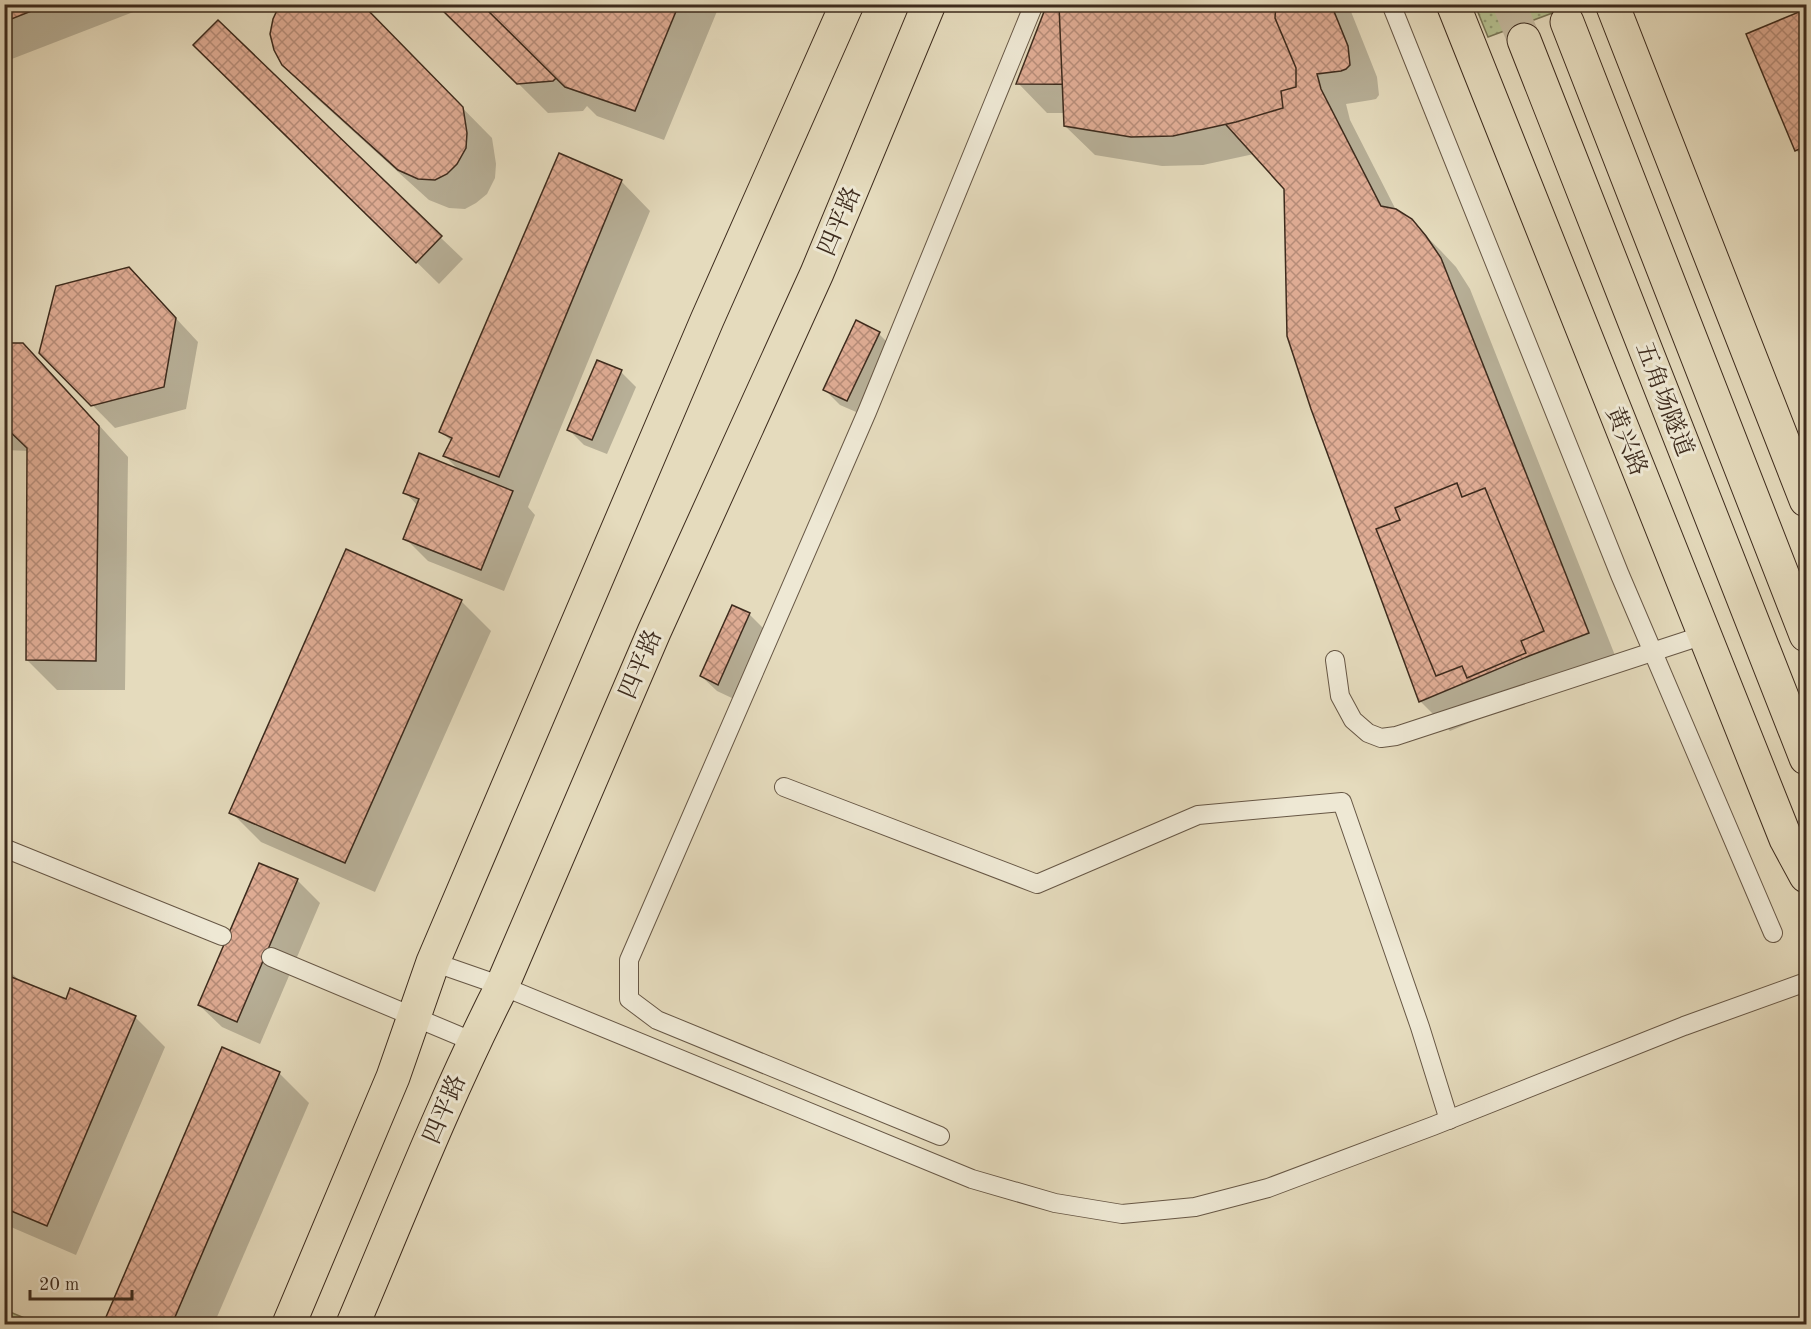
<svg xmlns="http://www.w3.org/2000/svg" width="1811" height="1329" viewBox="0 0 1811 1329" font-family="'Old Standard TT','Noto Serif SC',serif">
<defs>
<pattern id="grass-dots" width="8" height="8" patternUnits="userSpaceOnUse" patternTransform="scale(1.5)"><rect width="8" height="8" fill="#b5c090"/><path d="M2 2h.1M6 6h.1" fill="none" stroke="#949c75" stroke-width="1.8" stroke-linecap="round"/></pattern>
<pattern id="building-cross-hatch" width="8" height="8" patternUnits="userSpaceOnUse" patternTransform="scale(1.5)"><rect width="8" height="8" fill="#dfac94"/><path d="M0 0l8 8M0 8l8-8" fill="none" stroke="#b68c78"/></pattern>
</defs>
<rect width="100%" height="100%" fill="#e5dbbd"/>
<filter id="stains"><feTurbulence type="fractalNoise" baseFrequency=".00333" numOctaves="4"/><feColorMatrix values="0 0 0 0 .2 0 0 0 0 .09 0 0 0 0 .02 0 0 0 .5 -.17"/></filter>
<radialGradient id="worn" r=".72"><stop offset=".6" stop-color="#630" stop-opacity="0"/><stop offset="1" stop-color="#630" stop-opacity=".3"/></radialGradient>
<path fill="url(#grass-dots)" stroke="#797656" stroke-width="1.5" d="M1475 5H1574L1488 37Z"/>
<path fill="#b5c090" stroke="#797656" stroke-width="1.5" d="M5 1310 39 1324H5Z"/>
<g fill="#0003">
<path d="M4 4H154L4 62Z"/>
<path d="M360 4 492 138 496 164 495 178 487 194 476 203 465 209 449 208 429 200 313 95 283 64Z"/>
<path d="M438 4H720L664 140 597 116 587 106 583 111 548 113Z"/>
<path d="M1049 4H1348L1377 77 1379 95 1376 99 1371 100 1346 104 1350 120 1397 212 1411 221 1441 251 1456 267 1470 289 1618 663 1559 685 1450 731 1420 701 1286 188 1254 154 1203 165 1162 166 1095 155 1065 126V113H1047L1018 83Z"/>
<path d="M1806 11V160L1796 150 1748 35Z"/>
<path d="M218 67 440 237 463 259 439 284Z"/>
<path d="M621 181 650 211 528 507 535 515 504 591 428 561 405 538 418 506 405 492 460 471 445 456 452 442 441 431Z"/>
<path d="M129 268 198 342 186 409 115 428 40 352Z"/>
<path d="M856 322 879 334 894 349 863 415 840 405 825 390Z"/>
<path d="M4 344H22L52 374 128 457 125 690H57L27 660 29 451 4 450Z"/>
<path d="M621 372 636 387 607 454 584 445 569 430Z"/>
<path d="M461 601 491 631 375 892 261 842 231 812Z"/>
<path d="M749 614 764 629 734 699 717 691 701 676Z"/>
<path d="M297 880 320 903 260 1044 222 1027 199 1005Z"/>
<path d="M4 966 21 982 67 1001 135 1017 165 1047 76 1255 4 1224Z"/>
<path d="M222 1049 279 1073 309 1103 214 1324H105Z"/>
</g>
<g fill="url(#building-cross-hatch)" stroke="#3d2b1d" stroke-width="1.5">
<path d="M4 4H49L4 22Z"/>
<path d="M280 4H362L463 107 467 133 466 148 457 164 447 174 435 180 418 179 398 170 282 65 274 50 270 34 273 19Z"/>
<path d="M436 4H611L593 42 553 81 517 84Z"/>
<path d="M481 4H679L635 111 565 87Z"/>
<path d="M1047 4H1331L1348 46 1350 65 1346 69 1341 71 1317 74 1321 89 1381 206 1396 209 1412 219 1426 236 1441 258 1589 633 1529 656 1419 702 1311 409 1287 336 1284 189 1190 85 1016 84Z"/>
<path d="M1276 4 1275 18 1296 68V87L1281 91 1283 108 1236 122 1173 136 1131 137 1064 126 1059 5Z"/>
<path d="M1806 9V146L1795 151 1746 34Z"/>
<path d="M218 20 442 236 416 263 193 45Z"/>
<path d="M559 153 622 180 499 477 443 456 452 438 439 432Z"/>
<path d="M129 267 176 318 164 387 91 406 39 353 56 286Z"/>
<path d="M856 320 880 332 847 401 823 390Z"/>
<path d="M4 343H23L99 426 96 661 26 660 27 448 4 426Z"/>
<path d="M597 360 622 370 592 440 567 430Z"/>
<path d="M419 453 513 491 481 570 403 539 419 499 403 493Z"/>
<path d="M1457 483 1462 497 1485 488 1544 631 1521 641 1526 653 1467 678 1462 666 1436 676 1376 529 1400 520 1395 508Z"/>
<path d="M346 549 462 600 345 863 229 813Z"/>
<path d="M732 605 750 613 718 685 700 676Z"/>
<path d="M259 863 298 879 237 1022 198 1005Z"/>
<path d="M4 974 66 999 70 988 136 1016 47 1226 4 1208Z"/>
<path d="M222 1047 280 1072 172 1324H103Z"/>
</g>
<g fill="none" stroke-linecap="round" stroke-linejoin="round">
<path stroke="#c3b89d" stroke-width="33" stroke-dasharray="33 16" stroke-linecap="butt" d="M1509 4 1524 40"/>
<g stroke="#675745" stroke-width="20">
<g id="lane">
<path d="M1391 4 1620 575 1773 933"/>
<path d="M1335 660 1340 696 1353 720 1368 733 1381 738 1396 736 1704 635"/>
<path d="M784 787 1037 884 1198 815 1342 802 1420 1027 1449 1120"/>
<path d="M4 848 222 936"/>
<path d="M271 957 474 1042"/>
<path d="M433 962 502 986 972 1179 1055 1203 1122 1214 1195 1207 1268 1188 1433 1126 1684 1026 1806 982"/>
<path d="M940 1136 657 1020 629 999V960L867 412 1034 4"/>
</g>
</g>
<g stroke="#3d2b1d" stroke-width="35">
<g id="primary">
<path d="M1453 4 1786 839 1806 876"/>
<path d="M1612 4 1806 500"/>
<path d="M1567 22 1806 635"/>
<path d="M1524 40 1806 758"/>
<path d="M289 1324 393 1077 433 962 707 320 847 4"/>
<path d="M353 1324C401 1211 446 1096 502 986L654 632 817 273 929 4"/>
</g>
</g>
<use href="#lane" stroke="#eee8d4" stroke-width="18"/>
<use href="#primary" stroke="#e5dbbd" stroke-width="33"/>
</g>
<g text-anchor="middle" stroke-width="6" stroke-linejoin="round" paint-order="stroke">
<g font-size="24" fill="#3d2b1d" stroke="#eee8d4">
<text transform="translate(839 221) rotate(-67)" y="8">四平路</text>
<text transform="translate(1665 399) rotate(69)" y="8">五角场隧道</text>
<text transform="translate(1627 441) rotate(68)" y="8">黄兴路</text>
<text transform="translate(640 664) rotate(-67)" y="8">四平路</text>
<text transform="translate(444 1109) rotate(-67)" y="8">四平路</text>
</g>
</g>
<rect width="1811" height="1329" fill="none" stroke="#e5dbbd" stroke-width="24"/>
<rect x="6" y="6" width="1799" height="1317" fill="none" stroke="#3d2b1d" stroke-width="3"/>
<rect x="12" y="12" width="1787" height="1305" fill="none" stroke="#3d2b1d" stroke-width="1.5"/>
<path d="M30 1290v9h102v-9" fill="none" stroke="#3d2b1d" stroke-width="3"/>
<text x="39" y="1290" font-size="18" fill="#3d2b1d" stroke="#eee8d4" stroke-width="4.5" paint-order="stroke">20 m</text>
<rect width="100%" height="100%" filter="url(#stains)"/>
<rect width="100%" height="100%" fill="url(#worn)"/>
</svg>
